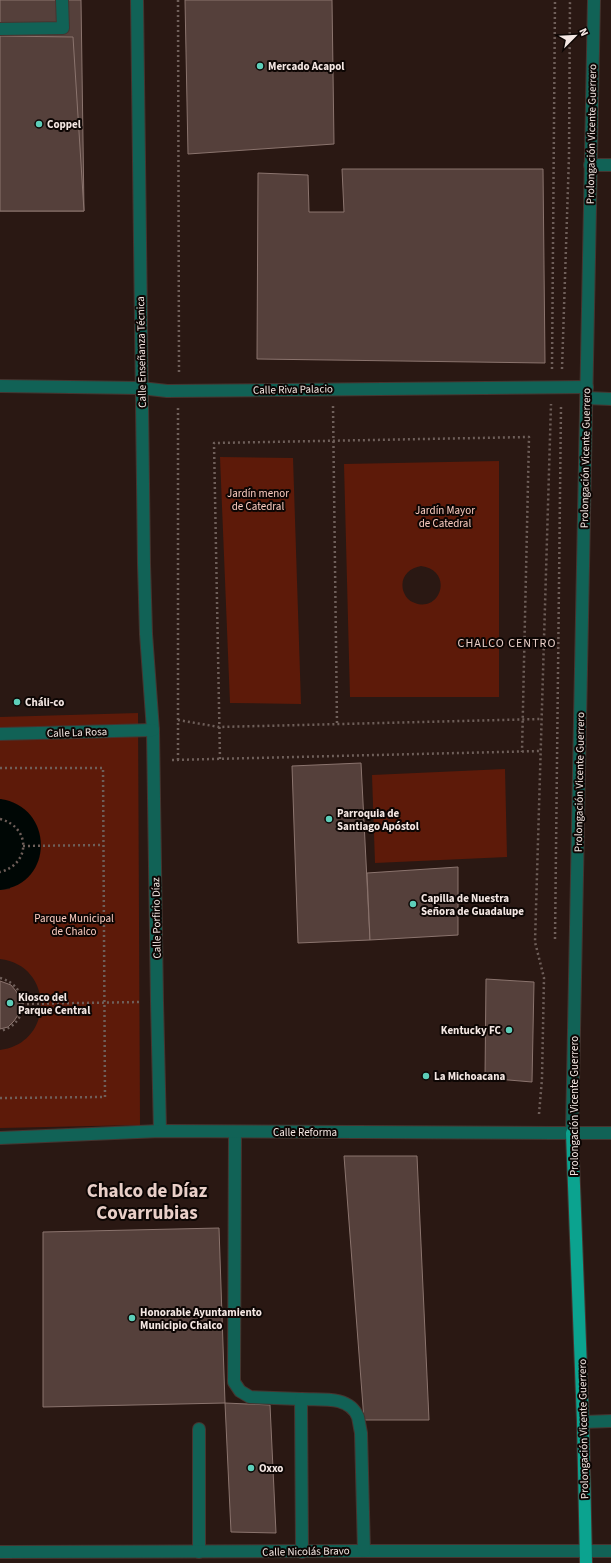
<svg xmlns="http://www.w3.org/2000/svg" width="611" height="1563" viewBox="0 0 611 1563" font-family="'Source Sans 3',sans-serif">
<rect width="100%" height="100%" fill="#2a1813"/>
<g fill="#5d1a09" fill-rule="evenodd">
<path d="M220 457 293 458 301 704 230 703Z"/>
<path d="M499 461V697H350L344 464ZM421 566C454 570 441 613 415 603 408 601 405 596 403 590 400 577 409 568 421 566Z"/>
<path d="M138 713 140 1125 0 1128V1050C55 1043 54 965 0 959V890L10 889 2 799H0V717Z"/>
<path d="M505 769 507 857 375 863 372 775Z"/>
</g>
<path fill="#000705" d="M0 799C54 806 55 884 0 890Z"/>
<g fill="#55403b" stroke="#8b746e">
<path d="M0 0H81L84 211H0Z"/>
<path d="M185 0H332L334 144 188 154Z"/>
<path d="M0 36 73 37 84 211H0Z"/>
<path d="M342 169H543L545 363 257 359 258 173 308 175 309 212H344Z"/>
<path d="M361 763 370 940 298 943 292 766Z"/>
<path d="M458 867V935L370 940 367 873Z"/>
<path d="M486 979 534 982 532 1082 485 1078Z"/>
<path d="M0 981 11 985 16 991 20 999V1007L18 1015 14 1021 8 1027 0 1029Z"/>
<path d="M344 1156H417L429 1420H364Z"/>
<path d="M219 1228 225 1403 43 1407V1232Z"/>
<path d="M225 1403 270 1405 276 1533 231 1532Z"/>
</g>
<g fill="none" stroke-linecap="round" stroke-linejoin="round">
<g stroke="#463530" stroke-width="14">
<g id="minor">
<path d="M137 0 144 564 146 634 153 730 157 1002 160 1131"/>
<path d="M0 29 63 28 62 0"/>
<path d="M590 165H611"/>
<path d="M0 386 141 388 167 391 587 387"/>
<path d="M587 398 611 399"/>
<path d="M0 734 153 730"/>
<path d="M235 1132 234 1382 240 1391 250 1397 301 1399"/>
<path d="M572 1133 594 0"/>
<path d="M0 1138 160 1131 554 1133H611"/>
<path d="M583 1422 611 1421"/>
<path d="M199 1429V1552"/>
<path d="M0 1552 364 1551H611"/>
<path d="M302 1552 301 1399C320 1400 349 1395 358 1417 359 1422 360 1428 361 1433L364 1551"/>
</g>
</g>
<g stroke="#463530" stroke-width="14">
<path id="major" d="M572 1133 583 1422 586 1563"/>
</g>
<g stroke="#6f5f5a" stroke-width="2.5" stroke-dasharray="2 3" stroke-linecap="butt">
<path d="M178 0 179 373"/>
<path d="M552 369 555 0"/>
<path d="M562 369 569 156 570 0"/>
<path d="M333 406 337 724"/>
<path d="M178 720 219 727 542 719"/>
<path d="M220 759 214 443 529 437 522 752"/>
<path d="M172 760 541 751"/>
<path d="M178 760V408"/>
<path d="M0 768H103L105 1097 0 1098"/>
<path d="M0 819C31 827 31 864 0 872"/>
<path d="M23 846 103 845"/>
<path d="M555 939 561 406"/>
<path d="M0 978C30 986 30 1024 0 1031"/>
<path d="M22 1004 140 1002"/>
<path d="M539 1114 542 1079 544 978 535 942 551 404"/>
</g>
<use href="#minor" stroke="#116256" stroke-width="12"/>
<use href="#major" stroke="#0ba38f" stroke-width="12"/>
</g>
<g fill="#5dceb9" stroke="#0d0604" stroke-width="1.5">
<circle cx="260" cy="66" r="4"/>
<circle cx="39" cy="124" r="4"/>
<circle cx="17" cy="702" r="4"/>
<circle cx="329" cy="819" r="4"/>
<circle cx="413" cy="904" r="4"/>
<circle cx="10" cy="1003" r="4"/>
<circle cx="509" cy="1030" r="4"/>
<circle cx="426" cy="1076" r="4"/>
<circle cx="132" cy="1318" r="4"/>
<circle cx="251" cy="1468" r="4"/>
</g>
<g text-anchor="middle" stroke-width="4" stroke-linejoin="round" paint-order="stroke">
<g font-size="11" font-weight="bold" fill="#f4e7e3" stroke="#0d0604" text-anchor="start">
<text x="268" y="70">Mercado Acapol</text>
<text x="47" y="128">Coppel</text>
<text x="25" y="706">Cháli-co</text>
<text x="337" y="817">Parroquia de<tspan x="337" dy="13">Santiago Apóstol</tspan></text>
<text x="421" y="902">Capilla de Nuestra<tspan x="421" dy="13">Señora de Guadalupe</tspan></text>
<text x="18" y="1001">Kiosco del<tspan x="18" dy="13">Parque Central</tspan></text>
<text x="501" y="1034" text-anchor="end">Kentucky FC</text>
<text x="434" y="1080">La Michoacana</text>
<text x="140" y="1316">Honorable Ayuntamiento<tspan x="140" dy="13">Municipio Chalco</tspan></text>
<text x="259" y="1472">Oxxo</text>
</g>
<g font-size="11" fill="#f4e7e3" stroke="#0d0604">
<text transform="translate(591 134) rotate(-89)" y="4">Prolongación Vicente Guerrero</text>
<text transform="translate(141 352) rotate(-91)" y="4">Calle Enseñanza Técnica</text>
<text transform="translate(293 389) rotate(-1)" y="4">Calle Riva Palacio</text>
<text transform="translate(585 458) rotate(-89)" y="4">Prolongación Vicente Guerrero</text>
<text transform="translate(77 732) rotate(-2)" y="4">Calle La Rosa</text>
<text transform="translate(579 782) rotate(-89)" y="4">Prolongación Vicente Guerrero</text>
<text transform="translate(156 918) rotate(-91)" y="4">Calle Porfirio Díaz</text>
<text transform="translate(574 1106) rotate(-90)" y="4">Prolongación Vicente Guerrero</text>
<text x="305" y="1136">Calle Reforma</text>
<text transform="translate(583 1429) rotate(-91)" y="4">Prolongación Vicente Guerrero</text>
<text transform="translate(306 1551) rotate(-1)" y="4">Calle Nicolás Bravo</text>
</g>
<g font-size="11" fill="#fbccc0" stroke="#0d0604">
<text x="258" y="497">Jardín menor<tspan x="258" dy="13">de Catedral</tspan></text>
<text x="445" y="514">Jardín Mayor<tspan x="445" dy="13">de Catedral</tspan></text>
<text x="74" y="922">Parque Municipal<tspan x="74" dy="13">de Chalco</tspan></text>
</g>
<g font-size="12" letter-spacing="1" fill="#e9cfc8" stroke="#0d0604">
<text x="507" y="647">CHALCO CENTRO</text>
</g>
<g font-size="19" font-weight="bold" fill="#e9cfc8" stroke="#0d0604">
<text x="147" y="1197">Chalco de Díaz<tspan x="147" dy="22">Covarrubias</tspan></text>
</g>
</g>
<g transform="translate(575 36) rotate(66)" stroke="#0d0604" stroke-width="3" paint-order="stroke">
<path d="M0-3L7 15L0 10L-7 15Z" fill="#f4e7e3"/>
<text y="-6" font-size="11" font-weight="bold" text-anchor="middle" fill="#f4e7e3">N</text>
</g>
</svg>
